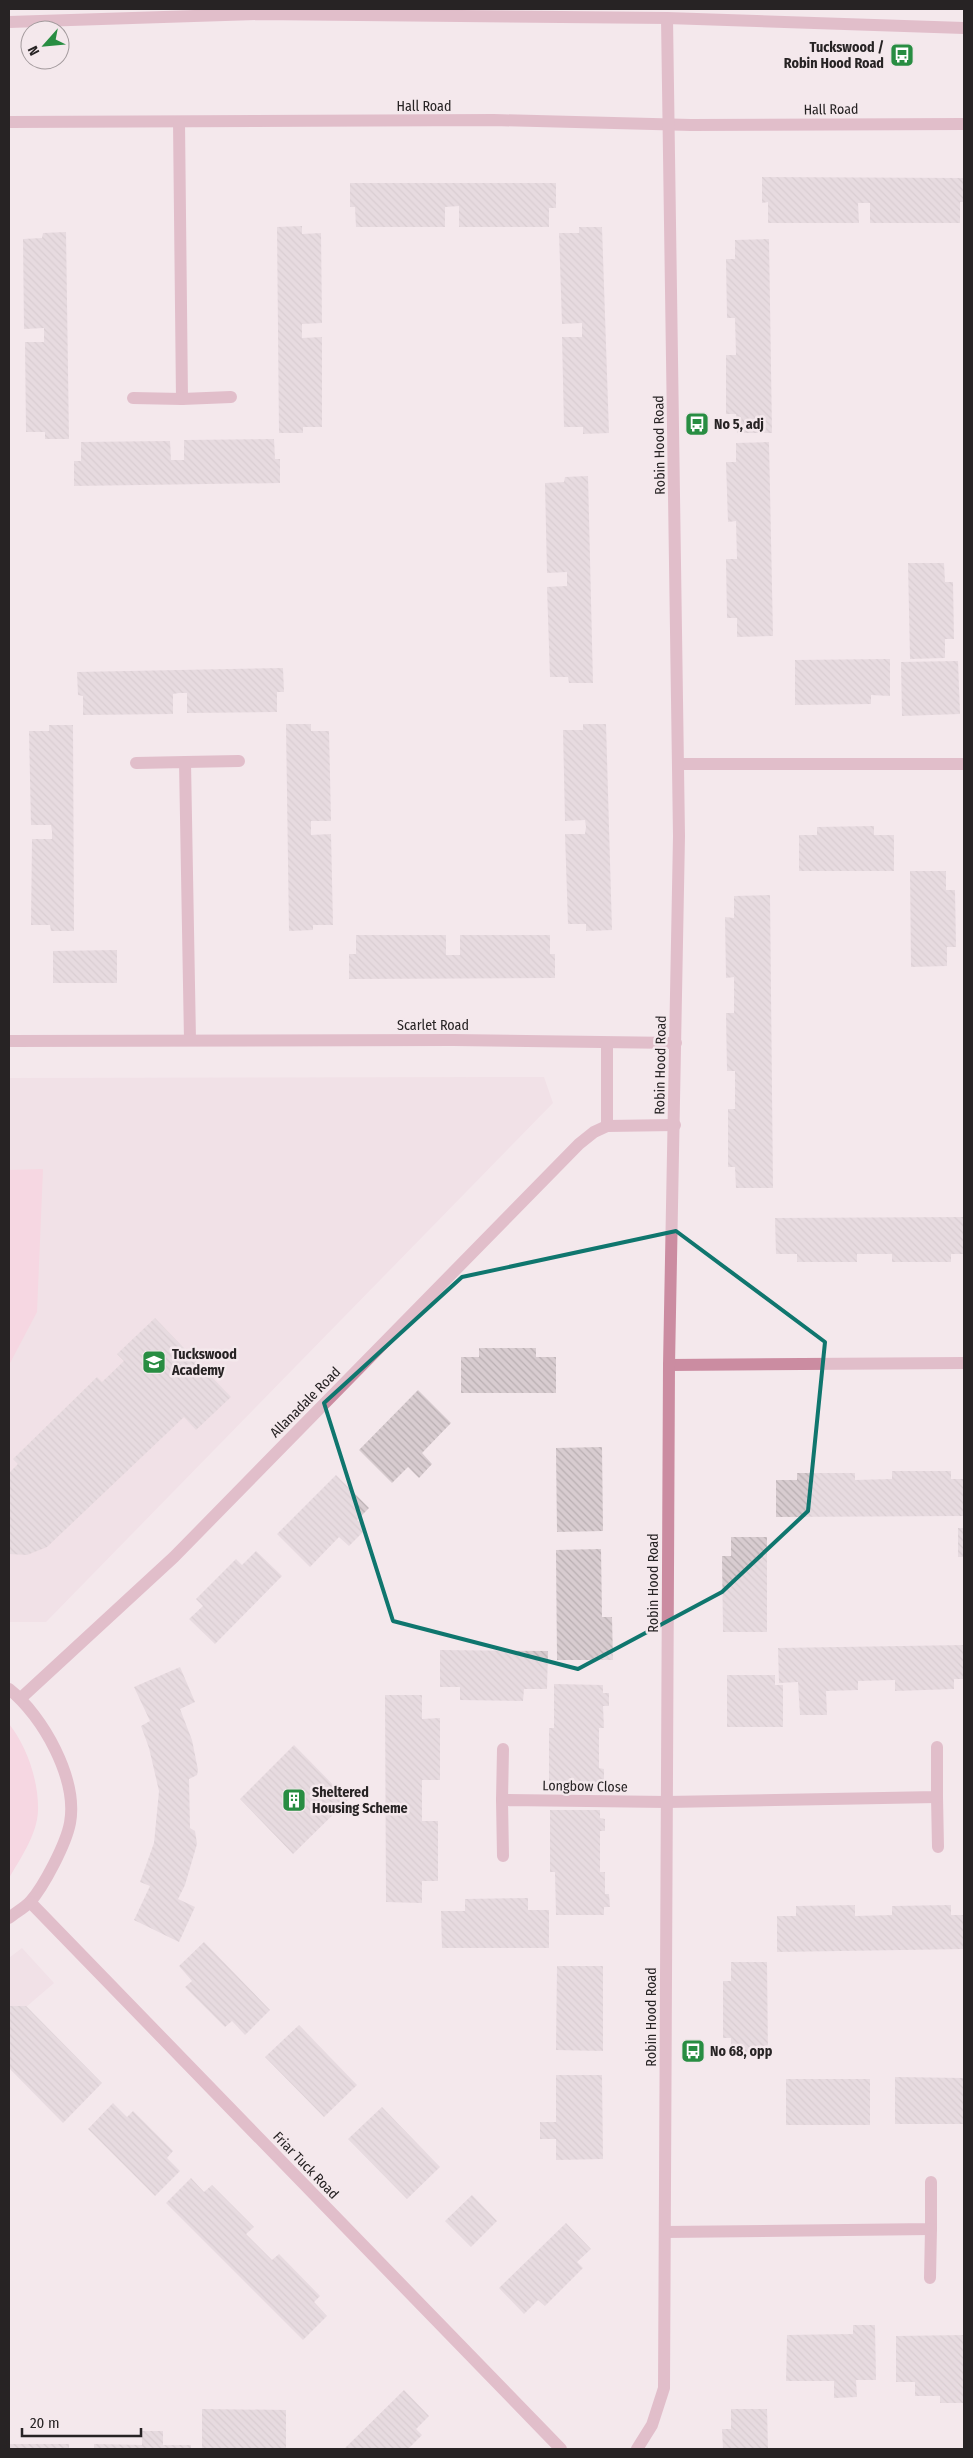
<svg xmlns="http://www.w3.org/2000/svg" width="973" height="2458" viewBox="0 0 973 2458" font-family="'Fira Sans Condensed',sans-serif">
<defs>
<pattern id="building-back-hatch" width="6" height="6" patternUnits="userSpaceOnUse" patternTransform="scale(1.25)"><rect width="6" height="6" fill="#d8ccd0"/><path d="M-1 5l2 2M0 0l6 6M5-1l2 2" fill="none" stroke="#b9afb2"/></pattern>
</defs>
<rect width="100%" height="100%" fill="#f4e8ec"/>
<g fill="#eed9df">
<path d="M544 1077 553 1103 46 1622H9V1078Z"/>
<path d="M22 1948 54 1983 26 2007 9 2050V1958Z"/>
</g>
<g fill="#f8c4d4">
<path d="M43 1169 37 1312 9 1365V1170Z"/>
<path d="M9 1724C27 1746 39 1782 38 1811 37 1835 20 1859 9 1878Z"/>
</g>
<g fill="url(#building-back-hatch)">
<path d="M762 177 964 178V202H960V223H870V203H858L859 223H768V202L762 203Z"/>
<path d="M350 183H556V208H549V227H459V206L445 207V227H356L355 207H350Z"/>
<path d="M302 226V234L321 233 322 323 302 324V338L322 337V427H303V433H279L277 227Z"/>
<path d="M579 227H602L609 433 583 434V427H564L562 337H582V323L562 324 559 233H579Z"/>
<path d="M66 232 69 439H45V432H26L25 342H44V328L24 329 23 239 42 238 43 233Z"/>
<path d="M769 239 772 433H737L736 414H726V355H736L735 318H727L726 259H735V240Z"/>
<path d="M274 439 275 459H280V483L74 486V461H81V442L170 441 171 460H184V440Z"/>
<path d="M769 442 773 636 737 637V618H727L726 559H737L736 521 728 522 726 462H736V443Z"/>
<path d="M588 476 593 683H569L568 677H550L547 587 567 586V572L547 573 545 483 564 482 565 477Z"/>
<path d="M908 563H944L945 582H953L954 639H945V658L910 659Z"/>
<path d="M890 659V696L871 695V704L795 705V660Z"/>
<path d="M958 661 960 714 902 716 901 662Z"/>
<path d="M283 668 284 692H277V712L187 713V693H179L173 694V714L83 715V696L78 695 77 672Z"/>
<path d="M286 724H311V731H329L331 821H311V835L331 834 333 925H313V930L289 931Z"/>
<path d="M583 724H606L612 930 586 931V924H568L565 834H585L586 827 585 820 565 821 563 730H583Z"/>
<path d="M49 725H73L74 931H51L50 925H31L32 839H52V831L51 825H31L29 731H49Z"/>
<path d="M874 826V835H894V871H799V835H817V827Z"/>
<path d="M910 871H946V890H955L956 947H947V966L911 967Z"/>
<path d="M770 895 773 1188H736L735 1167H728V1109H735V1071H727L726 1013H734V977L726 978 725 917 734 918V896Z"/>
<path d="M356 935H446V955H460V935H550V954H555V978L349 979V954H356Z"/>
<path d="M117 950V983H53V951Z"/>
<path d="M964 1217V1254H951V1262H892V1254H857V1262H797V1254H776L775 1218Z"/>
<path d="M155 1318 231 1397 196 1430 184 1417 47 1547 27 1555 9 1554V1473L18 1464 13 1459 97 1377 102 1382 124 1361 117 1354Z"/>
<path d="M479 1348H536V1357H556V1393H461V1357H479Z"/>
<path d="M418 1390 451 1423 422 1453 432 1464 419 1478 408 1467 392 1483 359 1450Z"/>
<path d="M602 1447 603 1531 557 1532 556 1448Z"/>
<path d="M892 1471H951V1479H964V1516L776 1517V1480H797V1473H855V1480L892 1479Z"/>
<path d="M336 1475 369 1508 357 1520 366 1529 349 1546 339 1537 310 1567 277 1534Z"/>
<rect x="958" y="1528" width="6" height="29"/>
<path d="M731 1537H767V1632H723L722 1556H731Z"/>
<path d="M601 1549 602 1617H612L613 1660H557L556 1550Z"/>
<path d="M256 1551 282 1576 215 1644 189 1619 203 1606 196 1599 236 1559 242 1565Z"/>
<path d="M964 1645V1679H954V1689L895 1691V1680L858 1681V1690L826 1691 827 1715H800L798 1682 779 1683 778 1648Z"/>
<path d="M440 1650 548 1651 547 1689H524L523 1701 460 1700V1687H440Z"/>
<path d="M180 1667 195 1702 180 1709 192 1740 198 1770 197 1775 189 1779 190 1828 195 1831 197 1844 185 1885 178 1899 195 1907 179 1942 134 1920 150 1886 140 1882 154 1843 159 1791 149 1748 141 1726 150 1721 134 1687Z"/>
<path d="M727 1675H775V1685H783V1727H727Z"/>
<path d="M554 1684 603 1685V1693H609V1706H603L604 1728H599V1768L604 1769V1781H599L600 1790 549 1789V1728H554Z"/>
<path d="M385 1695H422V1719L440 1718V1780H422V1821H438V1881H422V1903L386 1902Z"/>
<path d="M294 1745 348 1800 293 1854 240 1799Z"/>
<path d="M550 1810H600V1818L605 1819V1831H600V1872H605V1894H609L610 1907H604V1915H556L555 1872H550Z"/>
<path d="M528 1898V1910H549V1948H442L441 1911H465V1899Z"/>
<path d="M855 1905V1916L892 1915V1906L951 1905V1915H964V1949L777 1952V1916H796V1906Z"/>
<path d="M204 1942 270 2010 245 2035 232 2021 225 2027 185 1987 192 1981 179 1966Z"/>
<path d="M731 1962H767L768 2057H731V2038H723V1981H731Z"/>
<path d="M557 1966H603V2051L556 2050Z"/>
<path d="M9 2006H26L102 2083 63 2123 9 2068Z"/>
<path d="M299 2025 357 2085 324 2117 265 2057Z"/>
<path d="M556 2075H602L603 2159 556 2160V2139H540V2122H556Z"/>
<path d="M895 2077 964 2078V2124H895Z"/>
<rect x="786" y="2079" width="84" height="46"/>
<path d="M113 2103 127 2117 133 2111 173 2151 167 2158 180 2171 155 2196 88 2129Z"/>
<path d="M382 2107 440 2167 407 2199 348 2139Z"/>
<path d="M191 2178 204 2192 212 2185 254 2227 246 2234 272 2260 279 2254 320 2296 314 2302 327 2316 303 2340 166 2203Z"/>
<path d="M472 2195 497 2221 471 2247 445 2221Z"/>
<path d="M566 2223 591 2249 577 2262 583 2268 545 2306 538 2300 524 2314 499 2288Z"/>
<path d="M853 2325H875L876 2380H856L857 2397 834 2398V2381H786L787 2335 853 2334Z"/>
<path d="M964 2335V2403H940V2396H915V2382H896V2336Z"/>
<path d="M404 2390 429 2416 416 2429 422 2435 408 2449H344Z"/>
<path d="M202 2409 286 2410V2449H202Z"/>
<path d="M731 2409H767L768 2449H723L722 2429H731Z"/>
<path d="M142 2431H163V2445H191V2449H94V2444L142 2445Z"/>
<rect x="9" y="2444" width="60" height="5"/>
</g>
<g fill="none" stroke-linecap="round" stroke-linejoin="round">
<g stroke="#cb8ca1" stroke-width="12">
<path d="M9 22 258 14 667 18 964 28"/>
<path d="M9 122 494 120 691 125 964 124"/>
<path d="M133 398 182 399 179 122"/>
<path d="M182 399 231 397"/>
<path d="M185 762 239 761"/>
<path d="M136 763 185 762 190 1040"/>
<path d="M678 764H964"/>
<path d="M9 1041 453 1040 676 1043"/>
<path d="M607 1044V1126"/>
<path d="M669 1365 964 1363"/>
<path d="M9 1689C43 1716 78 1779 70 1823 66 1844 44 1886 30 1902 24 1908 15 1913 9 1918"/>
<path d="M21 1698 174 1557 579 1144 594 1132 607 1126 675 1125"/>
<path d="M937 1797 938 1847"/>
<path d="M502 1800 503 1749"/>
<path d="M503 1856 502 1800 667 1802 937 1797V1747"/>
<path d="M30 1902 561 2449"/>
<path d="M665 2232 931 2229V2182"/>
<path d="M930 2278 931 2229"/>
<path d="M637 2449 652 2425 664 2388 669 1365 679 836 667 18"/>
</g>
</g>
<path d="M0 0H973V2458H0ZM676 1231 825 1342 808 1511 722 1592 578 1669 393 1621 324 1403 462 1277Z" fill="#f4e8ec" fill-opacity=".55" fill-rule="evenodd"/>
<path fill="none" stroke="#0f766e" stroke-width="4" stroke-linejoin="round" d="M676 1231 825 1342 808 1511 722 1592 578 1669 393 1621 324 1403 462 1277Z"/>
<defs>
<g id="bus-square" transform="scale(1.25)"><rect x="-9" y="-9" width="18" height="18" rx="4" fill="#288d42" stroke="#f4e8ec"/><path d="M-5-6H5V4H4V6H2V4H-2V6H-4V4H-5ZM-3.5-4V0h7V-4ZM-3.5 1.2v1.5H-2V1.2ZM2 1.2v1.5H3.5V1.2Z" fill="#fff"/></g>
<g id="school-square" transform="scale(1.25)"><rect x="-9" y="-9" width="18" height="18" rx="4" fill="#288d42" stroke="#f4e8ec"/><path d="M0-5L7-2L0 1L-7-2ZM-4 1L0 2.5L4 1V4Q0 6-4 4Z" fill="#fff"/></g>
<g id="building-square" transform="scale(1.25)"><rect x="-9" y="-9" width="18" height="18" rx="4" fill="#288d42" stroke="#f4e8ec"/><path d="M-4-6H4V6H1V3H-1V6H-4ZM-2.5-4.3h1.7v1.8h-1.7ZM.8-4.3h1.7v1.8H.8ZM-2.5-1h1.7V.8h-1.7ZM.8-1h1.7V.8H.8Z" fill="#fff"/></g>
</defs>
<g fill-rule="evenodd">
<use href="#bus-square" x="902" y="55"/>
<use href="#bus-square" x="697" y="424"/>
<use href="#school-square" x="154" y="1362"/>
<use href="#building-square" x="294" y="1800"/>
<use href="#bus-square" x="693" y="2051"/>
</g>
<g text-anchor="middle" stroke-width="5" stroke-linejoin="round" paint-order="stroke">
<g font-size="14" font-weight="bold" fill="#272324" stroke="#f4e8ec" text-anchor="start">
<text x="884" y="52" text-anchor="end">Tuckswood /<tspan x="884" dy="16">Robin Hood Road</tspan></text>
<text x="714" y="429">No 5, adj</text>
<text x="172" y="1359">Tuckswood<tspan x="172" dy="16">Academy</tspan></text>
<text x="312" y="1797">Sheltered<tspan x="312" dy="16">Housing Scheme</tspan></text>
<text x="710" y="2056">No 68, opp</text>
</g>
<g font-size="14" fill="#272324" stroke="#f4e8ec">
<text x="424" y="111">Hall Road</text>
<text transform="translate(831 109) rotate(-1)" y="5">Hall Road</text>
<text transform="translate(659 445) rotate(-91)" y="5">Robin Hood Road</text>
<text x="433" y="1030">Scarlet Road</text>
<text transform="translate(660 1065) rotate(-89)" y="5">Robin Hood Road</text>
<text transform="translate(305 1402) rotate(-45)" y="5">Allanadale Road</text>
<text transform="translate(653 1583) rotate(-90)" y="5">Robin Hood Road</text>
<text transform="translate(585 1786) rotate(1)" y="5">Longbow Close</text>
<text transform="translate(651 2017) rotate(-90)" y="5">Robin Hood Road</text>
<text transform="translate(306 2165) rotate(46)" y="5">Friar Tuck Road</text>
</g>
</g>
<rect width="973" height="2458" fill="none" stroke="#272324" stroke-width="20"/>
<g transform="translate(45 45) rotate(243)"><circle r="24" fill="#f4e8ec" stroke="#a2999c"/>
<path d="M0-4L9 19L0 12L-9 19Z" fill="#288d42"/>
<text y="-8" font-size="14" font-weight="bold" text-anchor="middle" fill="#272324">N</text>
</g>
<path d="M22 2428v8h119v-8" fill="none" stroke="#272324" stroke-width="2.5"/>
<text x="30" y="2428" font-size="15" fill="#272324" stroke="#f4e8ec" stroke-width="4" paint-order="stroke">20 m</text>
</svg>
